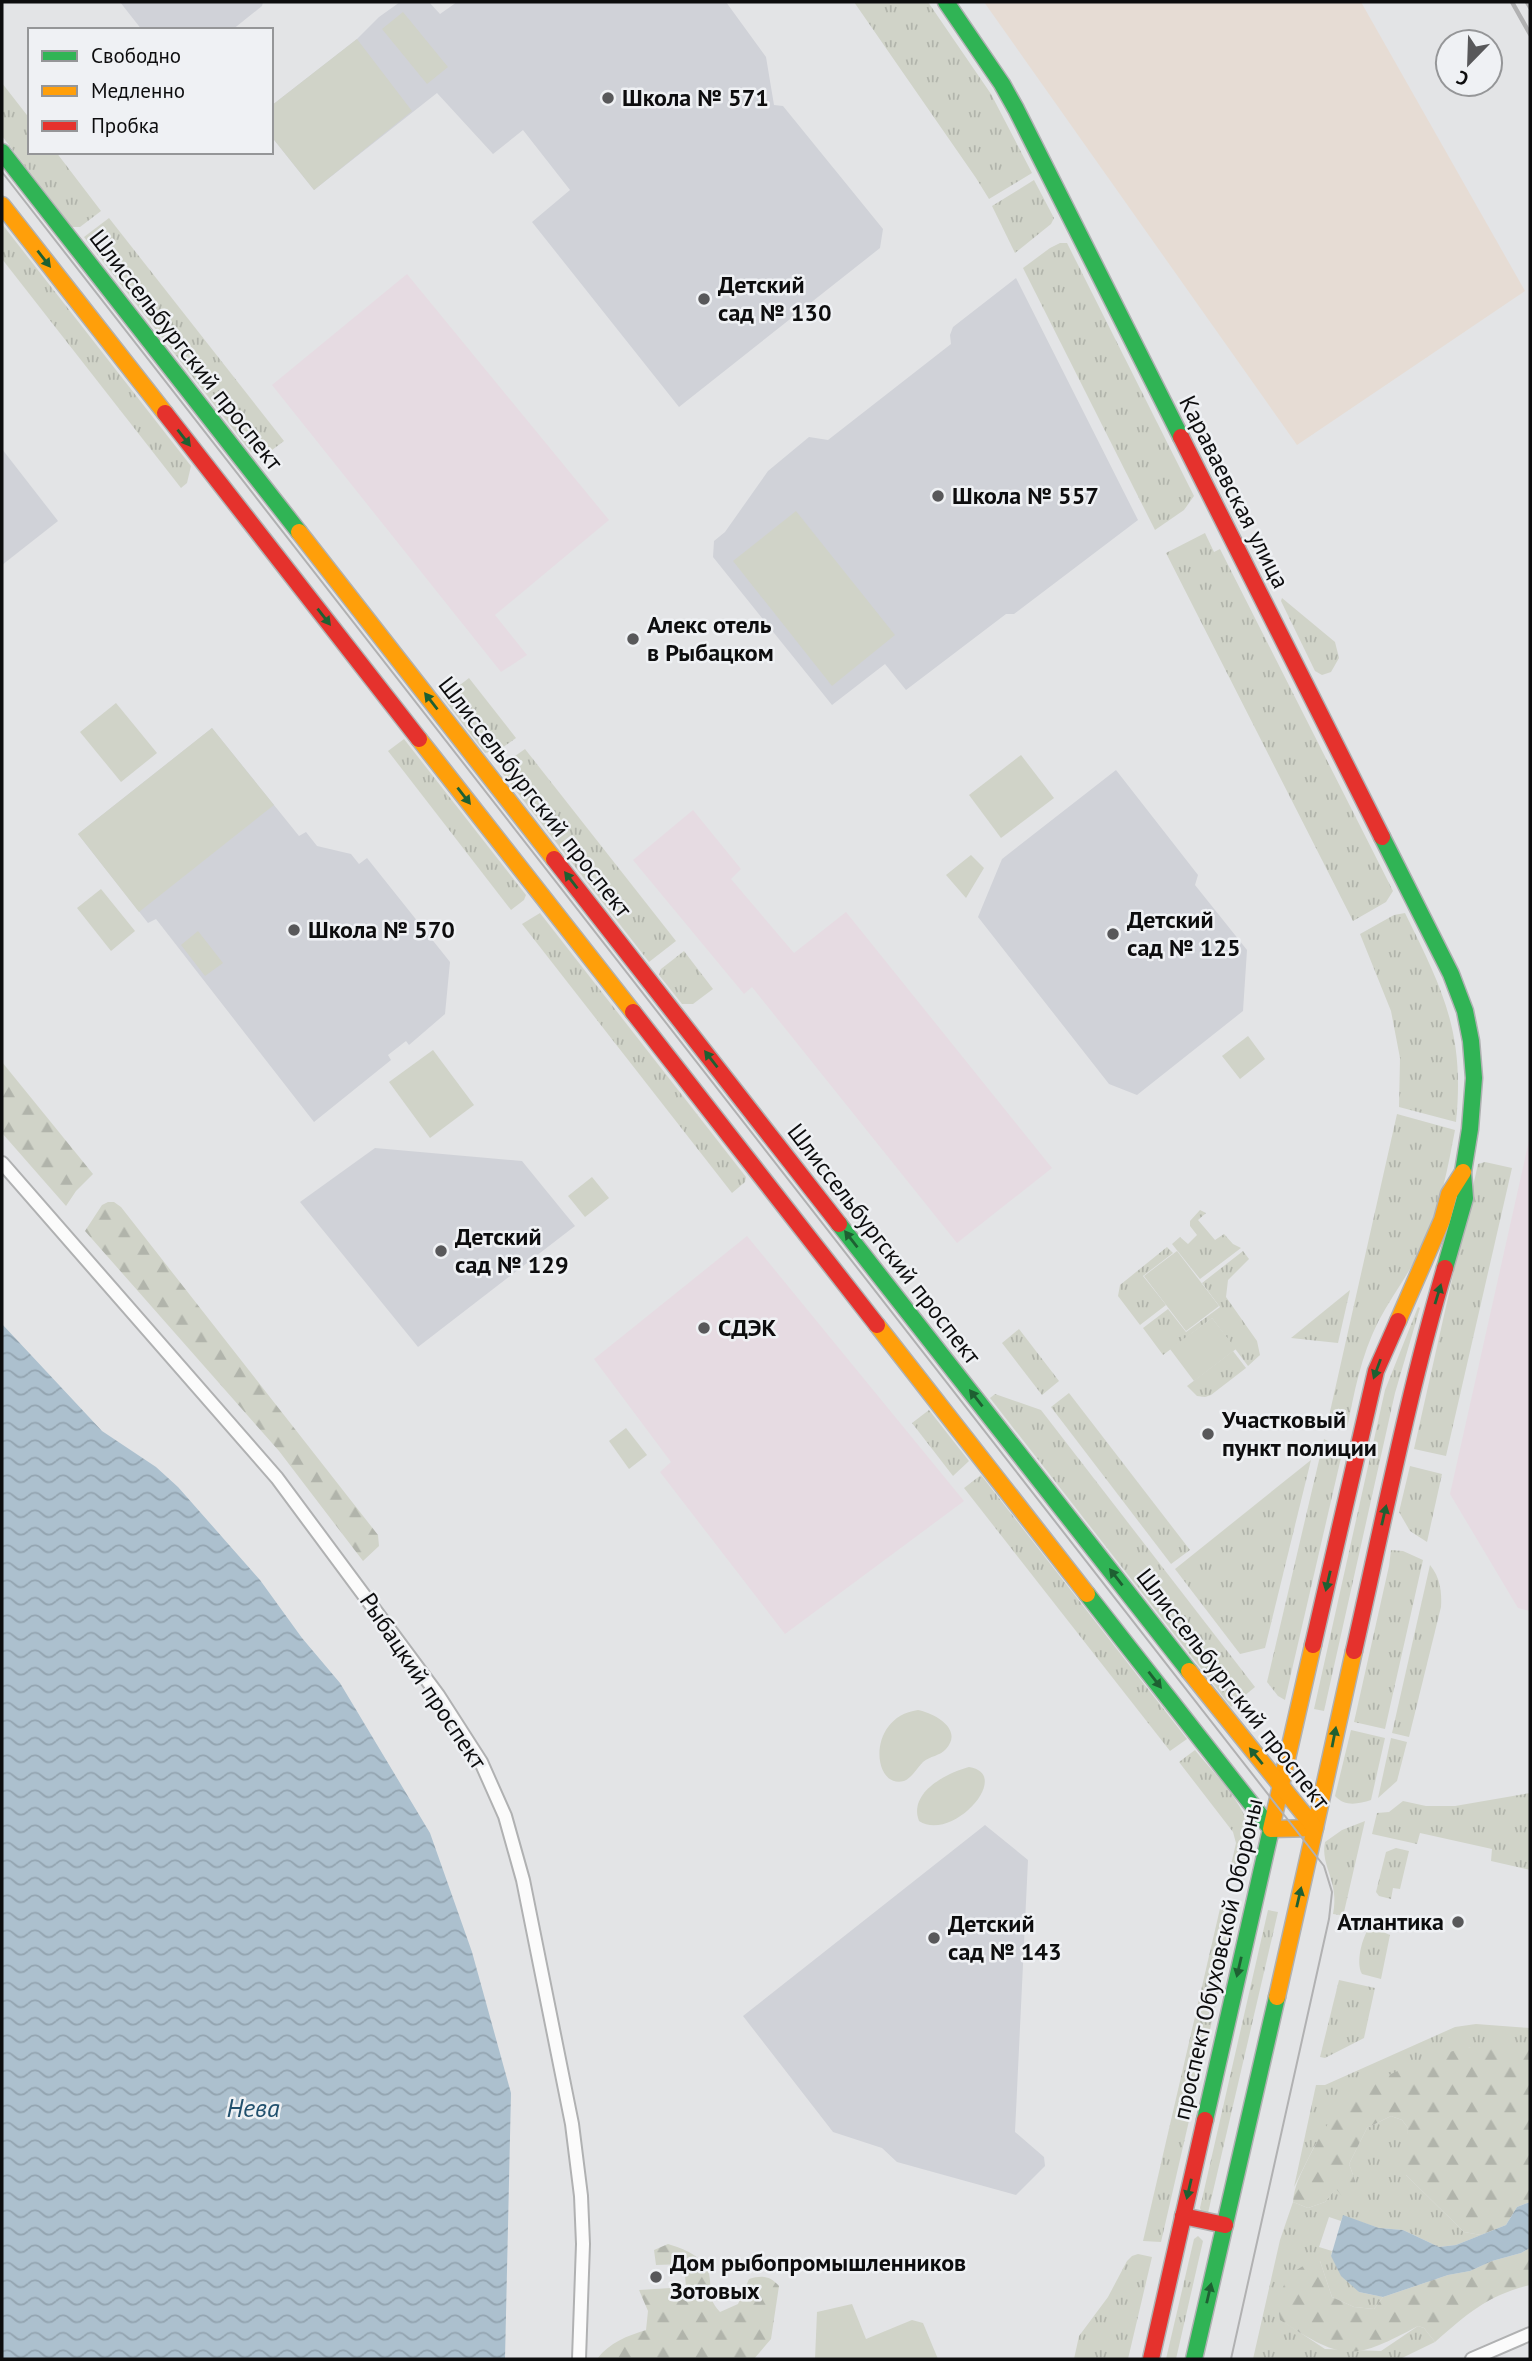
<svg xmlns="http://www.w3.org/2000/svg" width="1532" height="2361" viewBox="0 0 1532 2361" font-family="'PT Sans',sans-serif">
<defs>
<pattern id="grass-tufts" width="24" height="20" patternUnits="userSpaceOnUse" patternTransform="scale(1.75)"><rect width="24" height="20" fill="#d0d3c8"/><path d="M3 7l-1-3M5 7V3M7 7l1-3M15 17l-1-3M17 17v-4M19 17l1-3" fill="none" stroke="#b1b4ab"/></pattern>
<pattern id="forest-firs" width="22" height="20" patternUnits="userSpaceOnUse" patternTransform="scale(1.75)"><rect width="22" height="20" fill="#d0d3c8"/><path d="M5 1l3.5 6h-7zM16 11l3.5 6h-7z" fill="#b1b4ab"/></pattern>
<pattern id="water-waves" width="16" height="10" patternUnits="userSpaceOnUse" patternTransform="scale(1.75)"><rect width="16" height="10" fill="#acc0ce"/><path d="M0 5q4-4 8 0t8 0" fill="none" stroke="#93a4b0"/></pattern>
</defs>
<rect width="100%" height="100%" fill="#e3e4e6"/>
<g fill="#e6dbe2">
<path d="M407 274 609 520 495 615 527 655 501 672 272 385Z"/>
<path d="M693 810 741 869 731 879 794 953 846 912 1052 1168 957 1243 752 987 744 994 633 860Z"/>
<path d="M1530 1136V1611L1518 1608 1450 1494Z"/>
<path d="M747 1236 964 1501 785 1634 660 1472 671 1462 594 1359Z"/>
</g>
<path fill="#e6dcd4" d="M984 2H1361L1525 291 1297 445Z"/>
<g fill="#d0d2d8">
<path d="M120 2H263L262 6 232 30H142Z"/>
<path d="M400 2H429L440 14 457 2H726L766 57 774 105 783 106 883 229 880 248 679 407 532 222 570 190 523 130 493 154 437 93 314 190 271 136V106L357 39 379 17Z"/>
<path d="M1016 278 1138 520 1014 614H1006L906 690 885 664 832 705 713 557 714 541 725 532 768 471 809 437 828 440 951 344 950 335 953 327Z"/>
<path d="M2 449 58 521 2 565Z"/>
<path d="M212 728 299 836 306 832 317 846 351 854 359 864 367 858 450 962 445 1014 409 1045 406 1041 388 1055 391 1060 314 1122 156 919 148 923 78 834Z"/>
<path d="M1116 770 1198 875 1195 885 1247 950 1243 1011 1137 1095 1109 1084 978 917 1002 859Z"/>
<path d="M375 1148 522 1161 575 1226 418 1347 300 1202Z"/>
<path d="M985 1825 1028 1860 1015 2132 1044 2157 1045 2166 1016 2195 897 2162 882 2148 833 2132 743 2016Z"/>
</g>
<g fill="url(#grass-tufts)">
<path d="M854 2H928L991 94 1032 173 989 199 976 178Z"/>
<path d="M2 83 30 119V152H56L101 211 80 227H72L2 136Z"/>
<path d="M1034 180 1054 218 1051 224 1015 253 992 206Z"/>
<path d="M109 218 284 441 264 456 251 452 84 237Z"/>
<path d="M2 224 191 466 187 483 181 488 2 259Z"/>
<path d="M1060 243H1067L1194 496 1184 510 1155 530 1023 268 1050 248Z"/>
<path d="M1205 533 1214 552 1220 549 1393 891 1386 902 1353 921 1166 553Z"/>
<path d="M1282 598 1335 642 1339 658 1331 672 1322 675 1315 671 1281 601Z"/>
<path d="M469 678 516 738 499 750 485 753 443 698Z"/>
<path d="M404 739 526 895 524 900 511 910 388 751Z"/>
<path d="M525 749 676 941 649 962 503 774 508 761Z"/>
<path d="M540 913 746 1177 745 1182 732 1193 522 924Z"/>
<path d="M1405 913C1443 990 1465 1033 1456 1122L1399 1107 1400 1058 1391 1011 1360 934 1394 915Z"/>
<path d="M684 951 713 989 693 1004H682L659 975 661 969Z"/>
<path d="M1397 1114 1455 1130C1448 1167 1441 1204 1426 1239 1413 1268 1393 1294 1378 1322 1361 1356 1354 1393 1347 1429L1338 1430 1327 1425Z"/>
<path d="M1485 1162 1512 1168 1446 1456 1414 1449 1478 1164Z"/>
<path d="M1200 1210 1206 1213 1198 1220 1215 1240 1224 1234 1233 1244 1241 1248 1200 1279 1172 1244 1180 1237 1188 1244 1197 1235 1190 1226V1221Z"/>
<path d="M1167 1247 1173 1253 1143 1276 1166 1305 1140 1325 1118 1296 1120 1285Z"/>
<path d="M1243 1251 1249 1259 1228 1280 1226 1297 1257 1341 1260 1355 1248 1366 1212 1318 1163 1355 1143 1328 1168 1309 1186 1332 1220 1307 1202 1283Z"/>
<path d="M1350 1290 1338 1343 1291 1338Z"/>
<path d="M1418 1307 1420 1308 1395 1393 1324 1711 1314 1709 1385 1390Z"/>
<path d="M1019 1329 1059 1381 1042 1395 1002 1343Z"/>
<path d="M1233 1351 1246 1368 1211 1395 1205 1397 1197 1396 1187 1386Z"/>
<path d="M1069 1393 1190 1550 1171 1564 1051 1407Z"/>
<path d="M995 1394 1041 1410 1255 1687 1231 1707 990 1398Z"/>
<path d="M929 1410 969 1461 953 1476 912 1423Z"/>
<path d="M1324 1439 1343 1449 1285 1700 1278 1696 1267 1682Z"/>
<path d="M1311 1460 1265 1648 1240 1654 1175 1569Z"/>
<path d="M1410 1466 1442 1474 1427 1542 1410 1531 1399 1512Z"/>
<path d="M981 1475 1187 1739 1170 1751 964 1488Z"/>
<path d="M1391 1550 1403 1551 1423 1560 1385 1729 1354 1722 1389 1566Z"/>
<path d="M1430 1565C1440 1577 1442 1592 1441 1607L1409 1737 1392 1733Z"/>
<path d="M1351 1730 1385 1738 1371 1800C1358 1804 1345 1807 1335 1796Z"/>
<path d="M1391 1738 1407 1742 1397 1781 1378 1798Z"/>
<path d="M1195 1750C1215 1775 1247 1804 1251 1838 1253 1852 1247 1867 1244 1881L1228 1878 1236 1843 1233 1832 1179 1762Z"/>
<path d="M1530 1793V1870L1491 1861 1492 1849 1420 1833 1417 1844 1372 1834 1377 1813 1389 1812 1403 1801 1426 1806H1455Z"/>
<path d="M1365 1821 1344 1912 1340 1915 1333 1914C1340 1882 1320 1866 1325 1842L1342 1830Z"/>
<path d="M1396 1848 1409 1851 1400 1889 1393 1888 1391 1899 1379 1896 1376 1892 1386 1852Z"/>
<path d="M1222 1900 1239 1904 1161 2242 1143 2241Z"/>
<path d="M1268 1910 1278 1912 1208 2213 1201 2211 1200 2208Z"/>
<path d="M1373 1923 1385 1925 1383 1932 1390 1935 1381 1979 1362 1974C1355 1962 1363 1932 1373 1923Z"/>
<path d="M1339 1980 1375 1988 1364 2038 1325 2058 1320 2057Z"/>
<path d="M1476 2024 1530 2028V2047H1471L1390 2075 1348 2101 1337 2112 1314 2147 1294 2187 1316 2085H1325L1455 2027Z"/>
<path d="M1391 2116 1402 2120 1408 2128 1406 2175 1464 2232 1481 2235 1456 2245 1439 2247 1403 2230 1379 2228 1343 2216 1341 2221 1329 2217 1319 2247 1332 2251 1331 2256 1359 2292 1383 2297 1374 2309 1354 2307 1332 2297 1320 2261 1279 2312 1281 2320 1325 2349 1381 2351 1418 2326 1424 2328 1435 2342 1400 2359H1253L1280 2240 1293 2202 1308 2208 1325 2202 1336 2188 1356 2183 1349 2164 1367 2128Z"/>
<path d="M1198 2236 1203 2241 1176 2359H1166L1194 2239Z"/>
<path d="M1138 2254 1152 2257 1128 2359H1074L1079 2336 1108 2297 1127 2261 1132 2256Z"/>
</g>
<g fill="url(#forest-firs)">
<path d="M2 1062 93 1174 76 1191 66 1206 2 1133Z"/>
<path d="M108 1202H114L121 1207 378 1535 379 1546 363 1561 279 1451 85 1231 102 1205Z"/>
<path d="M1471 2047H1530V2202L1517 2207 1506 2225 1481 2235 1464 2232 1406 2175 1402 2166 1408 2128 1402 2120 1391 2116 1367 2128 1349 2164 1356 2183 1357 2199 1347 2202 1336 2189 1325 2202 1308 2208 1293 2202C1294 2185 1302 2172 1309 2157 1317 2142 1326 2125 1337 2111 1363 2081 1431 2054 1471 2047Z"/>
<path d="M668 2244C684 2249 704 2256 709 2274 713 2292 705 2295 720 2312L738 2304 749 2279C762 2275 770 2276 779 2286L771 2339 754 2359H597C610 2342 627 2336 646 2330L648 2311 639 2290 686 2287 684 2264 656 2265 654 2250Z"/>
<path d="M1530 2248V2285C1488 2295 1467 2314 1435 2342L1424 2328 1418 2326C1353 2361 1343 2361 1280 2320 1274 2290 1290 2265 1320 2261L1332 2297 1354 2307 1374 2309 1383 2297 1448 2275 1470 2271 1492 2261 1521 2253Z"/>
</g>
<g fill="#d0d3c8">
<path d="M403 12 448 67 427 84 382 29Z"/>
<path d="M357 39 412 111 314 190 271 136V106Z"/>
<path d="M796 511 895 635 832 686 733 561Z"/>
<path d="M116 703 157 753 121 782 80 732Z"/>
<path d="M212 728 274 805 139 912 78 834Z"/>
<path d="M1021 755 1054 798 1001 838 969 795Z"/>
<path d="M971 855 984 868 966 898 946 875Z"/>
<path d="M101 889 135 931 111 951 77 908Z"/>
<path d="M198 931 223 963 205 976 181 945Z"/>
<path d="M1248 1036 1265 1059 1240 1079 1222 1056Z"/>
<path d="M433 1050 474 1105 430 1138 389 1082Z"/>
<path d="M592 1177 609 1198 585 1217 568 1196Z"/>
<path d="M1177 1251 1219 1306 1186 1331 1144 1276Z"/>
<path d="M1212 1318 1236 1349 1194 1381 1170 1349Z"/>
<path d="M626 1428 647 1455 629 1469 609 1441Z"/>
<path d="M918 1710C934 1713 964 1729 946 1749 940 1756 930 1756 923 1762 917 1768 912 1778 904 1781 872 1790 866 1717 918 1710Z"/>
<path d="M969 1767C1014 1774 952 1843 919 1821 908 1793 946 1773 969 1767Z"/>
<path d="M852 2304 866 2339 912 2320 923 2323 938 2359H815L817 2312Z"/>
</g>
<g fill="url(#water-waves)">
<path d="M2 1324 102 1431 156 1467 178 1487 260 1580 302 1638 340 1683 430 1833 472 1952 511 2093 505 2359H2Z"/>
<path d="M1530 2202V2248L1521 2253 1492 2261 1470 2271 1448 2275 1383 2297 1359 2292 1341 2276 1331 2256 1343 2215 1379 2228 1403 2230 1439 2247 1456 2245 1506 2225 1517 2207Z"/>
</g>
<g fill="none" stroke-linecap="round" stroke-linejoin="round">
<g stroke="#b0b1b2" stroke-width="16">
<g id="street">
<path d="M2 1163 277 1478 438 1695 481 1762 505 1816 523 1880 572 2124 581 2196 583 2244 579 2359"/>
<path d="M1472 2359 1530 2334"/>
</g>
</g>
<g stroke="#b0b1b2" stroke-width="19">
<g id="fast">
<path d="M946 2 1002 84 1016 109 1181 437"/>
<path d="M2 152 299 532"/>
<path d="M1382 837 1451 974 1465 1011 1471 1041 1474 1078 1470 1129 1463 1172 1465 1198 1445 1268"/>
<path d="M839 1224 1189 1671"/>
<path d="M1087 1594 1271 1829 1205 2120"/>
<path d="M1194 2359 1277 1997"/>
</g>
</g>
<g stroke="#b0b1b2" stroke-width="19">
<g id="slow">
<path d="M2 205 165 413"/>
<path d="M299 532 554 859"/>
<path d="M419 739 633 1012"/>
<path d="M1398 1321 1442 1220 1449 1194 1463 1172"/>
<path d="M877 1325 1087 1594"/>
<path d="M1313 1645 1271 1829 1315 1828 1354 1651"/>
<path d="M1189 1671 1315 1828 1277 1997"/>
</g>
</g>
<g stroke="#b0b1b2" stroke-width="19">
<g id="jam">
<path d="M165 413 419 739"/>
<path d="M1181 437 1382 837"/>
<path d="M554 859 839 1224"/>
<path d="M633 1012 877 1325"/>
<path d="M1313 1645 1376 1371 1398 1321"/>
<path d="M1354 1651C1383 1523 1408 1394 1445 1268"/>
<path d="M1183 2216 1225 2225"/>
<path d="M1151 2359 1205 2120"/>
</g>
</g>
<use href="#street" stroke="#fbfbfb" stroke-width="12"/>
<use href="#fast" stroke="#30b455" stroke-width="16"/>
<use href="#slow" stroke="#ff9f0a" stroke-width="16"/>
<use href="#jam" stroke="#e5322d" stroke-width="16"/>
<path stroke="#b1b1b2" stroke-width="2" d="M2 172 1324 1866 1332 1892 1329 1919 1231 2359"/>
<g stroke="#b1b1b2" stroke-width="4.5">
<path d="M1512 2 1530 34"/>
<path d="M1527 2 1530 7"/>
</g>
</g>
<defs><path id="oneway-solid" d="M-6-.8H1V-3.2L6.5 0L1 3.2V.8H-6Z" transform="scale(1.75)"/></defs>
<g fill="#1e6032">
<use href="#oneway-solid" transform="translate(44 259) rotate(52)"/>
<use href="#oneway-solid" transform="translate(184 438) rotate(52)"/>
<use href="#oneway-solid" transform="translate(324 617) rotate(52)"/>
<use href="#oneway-solid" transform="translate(431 701) rotate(-128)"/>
<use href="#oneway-solid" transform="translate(464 796) rotate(52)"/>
<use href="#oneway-solid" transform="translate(571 880) rotate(-128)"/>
<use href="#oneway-solid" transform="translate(711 1059) rotate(-128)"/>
<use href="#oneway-solid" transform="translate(851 1239) rotate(-128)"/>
<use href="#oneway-solid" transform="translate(1438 1294) rotate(-73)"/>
<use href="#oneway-solid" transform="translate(1377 1369) rotate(110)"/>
<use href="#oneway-solid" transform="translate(976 1398) rotate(-128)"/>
<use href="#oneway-solid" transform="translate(1384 1515) rotate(-77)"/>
<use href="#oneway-solid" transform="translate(1116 1577) rotate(-128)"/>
<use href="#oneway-solid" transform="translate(1328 1581) rotate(103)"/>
<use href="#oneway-solid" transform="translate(1155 1680) rotate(52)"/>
<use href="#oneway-solid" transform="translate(1334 1737) rotate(-79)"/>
<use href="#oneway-solid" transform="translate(1256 1756) rotate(-129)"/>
<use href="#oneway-solid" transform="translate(1299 1897) rotate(-77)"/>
<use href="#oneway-solid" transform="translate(1239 1967) rotate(103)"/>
<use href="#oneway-solid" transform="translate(1189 2189) rotate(103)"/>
<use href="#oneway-solid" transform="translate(1209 2293) rotate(-77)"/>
</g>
<g fill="#58585a" stroke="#eff1f4" stroke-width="2.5">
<circle cx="608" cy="98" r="7"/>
<circle cx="704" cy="299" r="7"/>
<circle cx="938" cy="496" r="7"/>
<circle cx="633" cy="639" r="7"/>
<circle cx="294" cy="930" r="7"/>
<circle cx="1113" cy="934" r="7"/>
<circle cx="441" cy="1251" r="7"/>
<circle cx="704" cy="1328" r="7"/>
<circle cx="1208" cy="1434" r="7"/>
<circle cx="1458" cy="1922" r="7"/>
<circle cx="934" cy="1938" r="7"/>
<circle cx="656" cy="2277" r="7"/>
</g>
<g text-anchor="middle" stroke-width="5" stroke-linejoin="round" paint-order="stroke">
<g font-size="24" font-weight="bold" fill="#0d0d0e" stroke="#eff1f4" text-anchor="start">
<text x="622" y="106">Школа № 571</text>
<text x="718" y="293">Детский<tspan x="718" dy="28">сад № 130</tspan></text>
<text x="952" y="504">Школа № 557</text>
<text x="647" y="633">Алекс отель<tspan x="647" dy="28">в Рыбацком</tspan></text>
<text x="1127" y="928">Детский<tspan x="1127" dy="28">сад № 125</tspan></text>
<text x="308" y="938">Школа № 570</text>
<text x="455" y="1245">Детский<tspan x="455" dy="28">сад № 129</tspan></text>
<text x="718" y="1336">СДЭК</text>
<text x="1222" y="1428">Участковый<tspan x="1222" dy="28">пункт полиции</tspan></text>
<text x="1444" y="1930" text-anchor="end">Атлантика</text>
<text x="948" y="1932">Детский<tspan x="948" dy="28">сад № 143</tspan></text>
<text x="670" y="2271">Дом рыбопромышленников<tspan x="670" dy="28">Зотовых</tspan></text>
</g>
<g font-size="24" fill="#0d0d0e" stroke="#eff1f4">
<text transform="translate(186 350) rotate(52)" y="8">Шлиссельбургский проспект</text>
<text transform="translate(1234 492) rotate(63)" y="8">Караваевская улица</text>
<text transform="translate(535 797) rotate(52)" y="8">Шлиссельбургский проспект</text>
<text transform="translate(884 1244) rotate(52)" y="8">Шлиссельбургский проспект</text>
<text transform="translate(423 1681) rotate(56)" y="8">Рыбацкий проспект</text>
<text transform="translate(1233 1689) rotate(52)" y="8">Шлиссельбургский проспект</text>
<text transform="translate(1218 1959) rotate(-77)" y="8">проспект Обуховской Обороны</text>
</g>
<g font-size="26" font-style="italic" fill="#21506d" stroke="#eff1f4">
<text x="253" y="2117">Нева</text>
</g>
</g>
<rect width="1532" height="2361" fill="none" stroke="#0d0d0e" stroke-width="7"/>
<rect x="28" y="28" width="245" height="126" fill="#eff1f4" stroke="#959698" stroke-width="2"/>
<rect x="42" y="51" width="35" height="10" fill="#30b455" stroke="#959698" stroke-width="2"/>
<text x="91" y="63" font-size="21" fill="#0d0d0e">Свободно</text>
<rect x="42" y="86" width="35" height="10" fill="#ff9f0a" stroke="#959698" stroke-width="2"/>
<text x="91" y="98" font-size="21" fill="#0d0d0e">Медленно</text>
<rect x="42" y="121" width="35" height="10" fill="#e5322d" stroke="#959698" stroke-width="2"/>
<text x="91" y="133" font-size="21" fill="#0d0d0e">Пробка</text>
<g transform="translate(1469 63) rotate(203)"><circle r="33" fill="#eff1f4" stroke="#959698" stroke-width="2"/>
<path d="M0-5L12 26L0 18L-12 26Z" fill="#58585a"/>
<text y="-10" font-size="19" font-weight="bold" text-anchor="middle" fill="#0d0d0e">С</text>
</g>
</svg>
